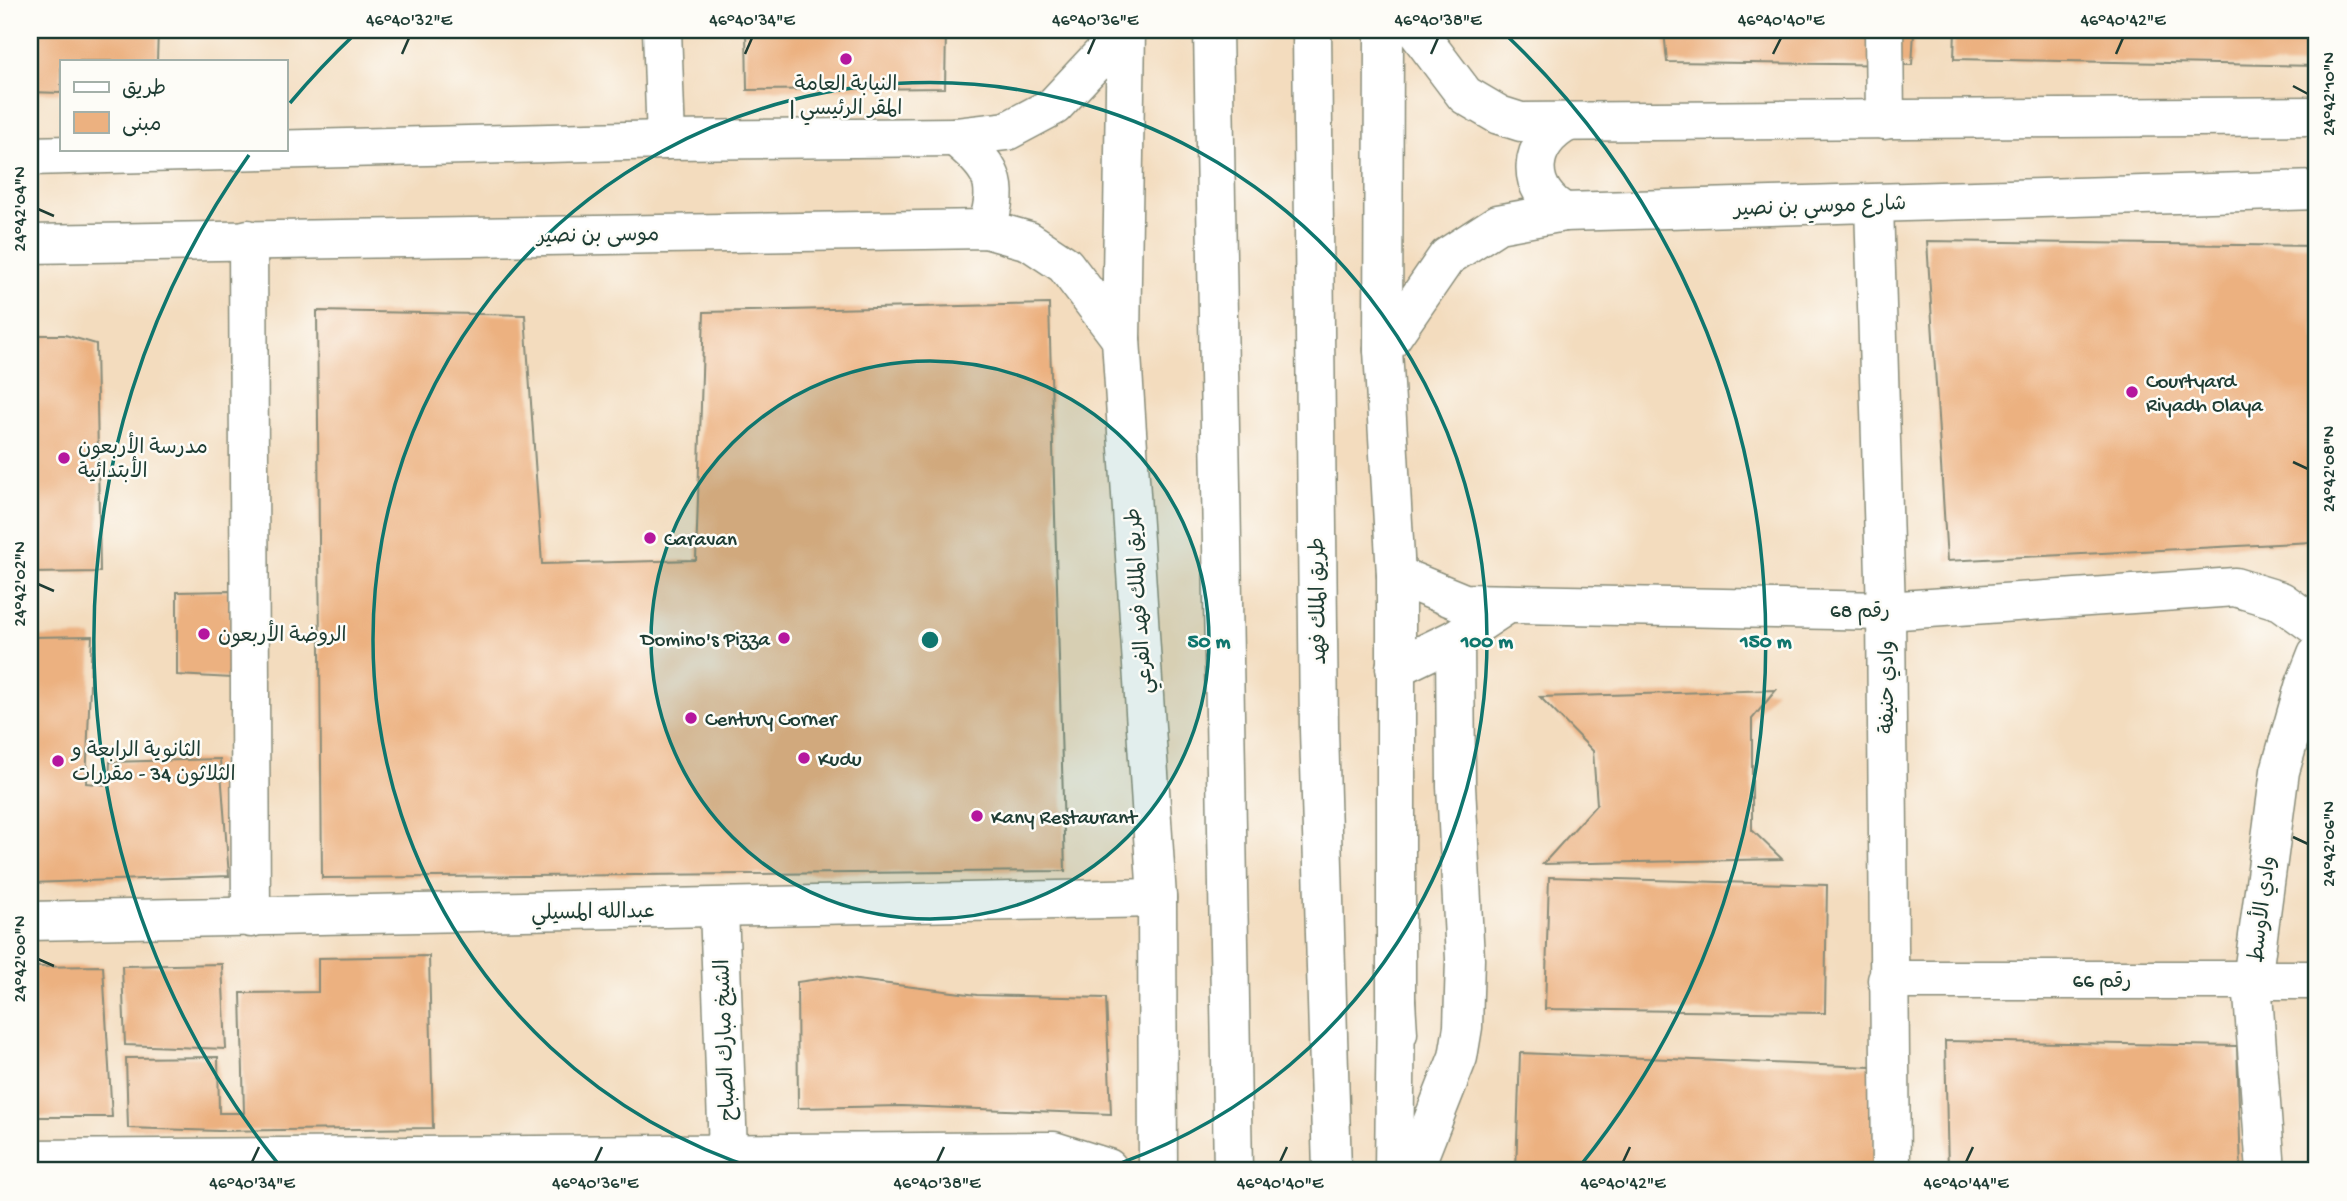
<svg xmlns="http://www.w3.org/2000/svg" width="2347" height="1201" viewBox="0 0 2347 1201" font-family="'Gochi Hand','Playpen Sans Arabic',sans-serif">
<rect width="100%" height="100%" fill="#fdfcf7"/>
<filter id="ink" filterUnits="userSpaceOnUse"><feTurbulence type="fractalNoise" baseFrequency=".0143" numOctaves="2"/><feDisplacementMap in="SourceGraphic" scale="14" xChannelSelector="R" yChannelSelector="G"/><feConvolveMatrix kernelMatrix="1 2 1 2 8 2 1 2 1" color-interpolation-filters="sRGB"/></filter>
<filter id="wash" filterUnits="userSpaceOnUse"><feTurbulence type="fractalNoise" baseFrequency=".00686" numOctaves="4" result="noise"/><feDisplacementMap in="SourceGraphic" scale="28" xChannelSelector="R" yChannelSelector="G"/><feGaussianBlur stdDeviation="1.57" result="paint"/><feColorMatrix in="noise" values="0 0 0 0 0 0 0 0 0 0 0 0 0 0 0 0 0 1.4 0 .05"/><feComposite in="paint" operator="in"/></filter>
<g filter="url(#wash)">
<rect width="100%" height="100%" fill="#f3dcbe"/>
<g id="blocks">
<g fill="#ecb180">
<path d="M30 30H158L157 61H61V93L30 92Z"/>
<path d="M746 30H946L945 88 747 90Z"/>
<path d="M1664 30 1914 32 1912 65 1667 62Z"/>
<path d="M1955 30H2317V66L1954 59Z"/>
<path d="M1927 241 2315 246 2313 542 1947 561Z"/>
<path d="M1049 304 1065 871 322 878 317 311 525 315 542 564 696 560 704 312Z"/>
<path d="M30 335H65L96 344 100 572 30 573Z"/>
<path d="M230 591 232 678 177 675V592Z"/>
<path d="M92 636 86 783 109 785 110 762 220 759 229 876 30 883V637Z"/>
<path d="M1776 690 1752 719V830L1782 859 1543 864 1597 804 1593 751 1540 697Z"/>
<path d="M1549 877 1827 885 1825 1013 1545 1009Z"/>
<path d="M429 956 433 1128 219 1131 128 1128 126 1058 218 1057 219 1113H244L241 993 318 992V958Z"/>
<path d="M222 964 226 1049 125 1045 122 966Z"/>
<path d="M103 966 112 1117H30V967Z"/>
<path d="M833 977 977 995 1106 998 1111 1114 901 1106 798 1108 797 982Z"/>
<path d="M1945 1041 2237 1046 2241 1171H1948Z"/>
<path d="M1520 1053 1871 1067 1875 1171H1516Z"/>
</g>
</g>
</g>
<g filter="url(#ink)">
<use href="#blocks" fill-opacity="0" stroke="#898c79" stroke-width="2"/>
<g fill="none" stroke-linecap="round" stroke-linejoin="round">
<g stroke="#898c79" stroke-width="41">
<g id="minor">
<path d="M662 30 666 140"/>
<path d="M1416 30 1465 95 1499 115 1521 122 2317 116"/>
<path d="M1884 30 1885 120"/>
<path d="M955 137C991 166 1003 182 986 229"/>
<path d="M30 156 666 140 955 137 1007 131 1054 106 1125 30"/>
<path d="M1874 204 1886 611 1891 1171"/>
<path d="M1564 212C1524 188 1527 143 1568 122"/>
<path d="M248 239 251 918"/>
<path d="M30 244 986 229 1029 241 1065 265 1121 339"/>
<path d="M1383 350 1447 257 1498 224 1564 212 2317 190"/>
<path d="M1396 575 1464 603 1886 611 2235 587 2281 601 2317 627"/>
<path d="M1395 668 1455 639"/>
<path d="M719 909 728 1151 725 1171"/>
<path d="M30 921 1157 898"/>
<path d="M1887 980H2317"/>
<path d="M30 1159 1054 1151 1108 1168 1110 1171"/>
<path d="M1413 1171 1458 1057 1463 1027 1465 959 1456 786 1455 639 1508 604"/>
<path d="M2266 1171 2252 981 2280 771 2304 687 2317 654"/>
</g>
</g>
<g stroke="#898c79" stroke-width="41">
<g id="major">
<path d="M1126 30 1121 339 1157 898 1158 1171"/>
<path d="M1384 30 1383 350 1396 575V1001L1398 1033"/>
</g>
</g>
<g stroke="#898c79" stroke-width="41">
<g id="highway">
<path d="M1213 30 1233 1171"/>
<path d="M1312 30 1319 730 1332 1171"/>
<path d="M1394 1171 1396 1001"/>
</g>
</g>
<use href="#minor" stroke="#fff" stroke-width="38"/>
<use href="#major" stroke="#fff" stroke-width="38"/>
<use href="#highway" stroke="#fff" stroke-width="38"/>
</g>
</g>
<path fill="none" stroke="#1f3d34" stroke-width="2.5" d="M402 54 409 38M745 54 752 38M1088 54 1095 38M1431 54 1438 38M1773 54 1781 38M2116 54 2123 38M2293 86 2308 94M38 209 54 216M2293 462 2308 469M38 584 54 591M2293 837 2308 844M38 959 54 966M252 1162 259 1147M595 1162 602 1147M937 1162 944 1147M1280 1162 1287 1147M1623 1162 1630 1147M1966 1162 1973 1147"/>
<circle cx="930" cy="640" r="279" fill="#0f766e" fill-opacity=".12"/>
<g fill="none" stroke="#0f766e" stroke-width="3.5">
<circle cx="930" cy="640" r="279"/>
<path d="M763 1171A557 557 0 1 1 1097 1171"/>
<path d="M280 1166A836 836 0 0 1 249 155M290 103A836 836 0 0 1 355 34M1505 34A836 836 0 0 1 1580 1166"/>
</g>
<g fill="#b5179e" stroke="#fdfcf7" stroke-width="2.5">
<circle cx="846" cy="59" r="7"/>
<circle cx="2132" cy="392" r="7"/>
<circle cx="64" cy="458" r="7"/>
<circle cx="650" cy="538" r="7"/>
<circle cx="204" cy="634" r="7"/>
<circle cx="784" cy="638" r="7"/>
<circle cx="691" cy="718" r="7"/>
<circle cx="804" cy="758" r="7"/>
<circle cx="58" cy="761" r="7"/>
<circle cx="977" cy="816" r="7"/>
</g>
<g text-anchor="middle" stroke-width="5" stroke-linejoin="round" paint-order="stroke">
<g font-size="21" fill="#1f3d34" stroke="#fdfcf7" text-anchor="start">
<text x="846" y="90" text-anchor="middle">النيابة العامة<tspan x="846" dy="24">| المقر الرئيسي</tspan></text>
<text x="2146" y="387">Courtyard<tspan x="2146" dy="24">Riyadh Olaya</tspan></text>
<text x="78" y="453">مدرسة الأربعون<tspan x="78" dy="24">الأبتدائية</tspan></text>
<text x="664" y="545">Caravan</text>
<text x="218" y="641">الروضة الأربعون</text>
<text x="770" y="645" text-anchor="end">Domino's Pizza</text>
<text x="705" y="725">Century Corner</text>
<text x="72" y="756">الثانوية الرابعة و<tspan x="72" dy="24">الثلاثون 34 - مقررات</tspan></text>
<text x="818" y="765">Kudu</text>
<text x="991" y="823">Kany Restaurant</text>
</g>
<g font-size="21" fill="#1f3d34" stroke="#fdfcf7">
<text transform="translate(1820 205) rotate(-2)" y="7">شارع موسي بن نصير</text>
<text transform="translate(598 234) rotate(-1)" y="7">موسى بن نصير</text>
<text transform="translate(1138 601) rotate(-94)" y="7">طريق الملك فهد الفرعي</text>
<text transform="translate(1317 601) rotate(-91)" y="7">طريق الملك فهد</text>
<text x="1860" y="617">رقم 68</text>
<text transform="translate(1886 687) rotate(-90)" y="7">وادي حنيفة</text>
<text transform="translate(2261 909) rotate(-83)" y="7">وادي الأوسط</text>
<text transform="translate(593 911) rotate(-1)" y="7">عبدالله المسيلي</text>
<text x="2102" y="987">رقم 66</text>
<text transform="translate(724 1040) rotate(-92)" y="7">الشيخ مبارك الصباح</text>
</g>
</g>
<circle cx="930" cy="640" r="10" fill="#0f766e" stroke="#fdfcf7" stroke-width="3.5"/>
<g font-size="21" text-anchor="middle" font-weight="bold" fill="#0f766e" stroke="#fdfcf7" stroke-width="5" stroke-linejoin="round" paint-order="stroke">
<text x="1209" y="647">50 m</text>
<text x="1487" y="647">100 m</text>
<text x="1766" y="647">150 m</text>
</g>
<rect width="2347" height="1201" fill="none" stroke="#fdfcf7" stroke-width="77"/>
<rect x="60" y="60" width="228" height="91" fill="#fdfcf7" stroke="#a4b0a9" stroke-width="2"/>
<rect x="74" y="82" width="35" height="10" fill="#ffffff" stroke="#a4b0a9" stroke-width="2"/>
<text x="122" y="94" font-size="21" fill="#1f3d34">طريق</text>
<rect x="74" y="112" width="35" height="21" fill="#ecb180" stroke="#a4b0a9" stroke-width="2"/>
<text x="122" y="130" font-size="21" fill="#1f3d34">مبنى</text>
<rect x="38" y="38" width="2270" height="1124" fill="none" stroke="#1f3d34" stroke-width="2.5"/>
<g font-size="18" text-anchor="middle" fill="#1f3d34">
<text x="409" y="25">46°40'32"E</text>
<text x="752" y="25">46°40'34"E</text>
<text x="1095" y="25">46°40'36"E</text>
<text x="1438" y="25">46°40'38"E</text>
<text x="1781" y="25">46°40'40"E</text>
<text x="2123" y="25">46°40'42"E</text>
<text transform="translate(2328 94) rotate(-90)" y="6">24°42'10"N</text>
<text transform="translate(19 209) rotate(-90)" y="6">24°42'04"N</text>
<text transform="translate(2328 469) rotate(-90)" y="6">24°42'08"N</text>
<text transform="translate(19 584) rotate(-90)" y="6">24°42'02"N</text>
<text transform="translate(2328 844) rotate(-90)" y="6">24°42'06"N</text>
<text transform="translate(19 959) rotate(-90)" y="6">24°42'00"N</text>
<text x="252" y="1188">46°40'34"E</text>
<text x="595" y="1188">46°40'36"E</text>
<text x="937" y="1188">46°40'38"E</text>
<text x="1280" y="1188">46°40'40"E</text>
<text x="1623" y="1188">46°40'42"E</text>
<text x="1966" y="1188">46°40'44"E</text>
</g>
</svg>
